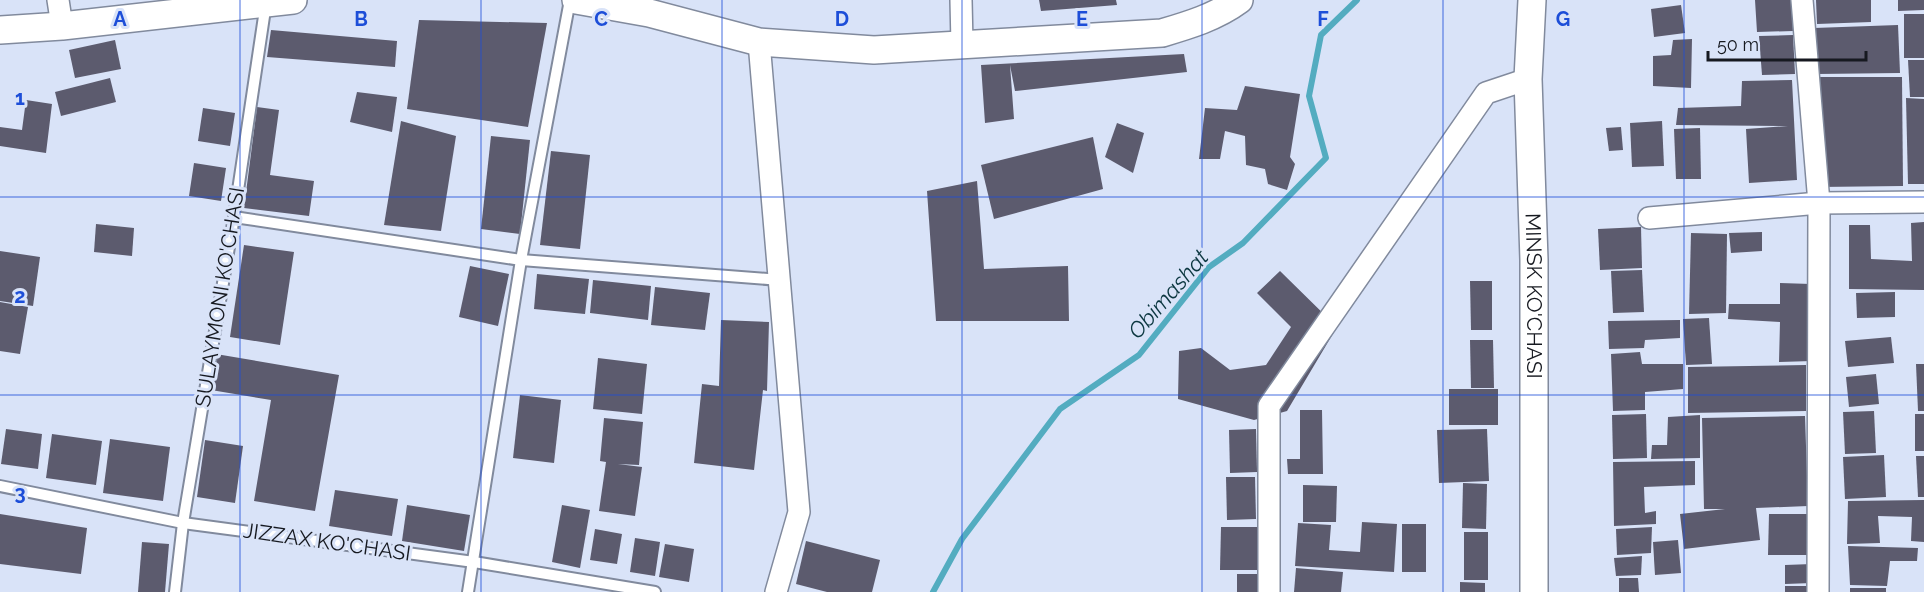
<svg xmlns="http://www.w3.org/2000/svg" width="1924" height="592" viewBox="0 0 1924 592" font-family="Raleway,sans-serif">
<rect width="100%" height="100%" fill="#d9e3f8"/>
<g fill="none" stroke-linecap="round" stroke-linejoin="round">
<path stroke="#53acc0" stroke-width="6" d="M933 592 962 539 1060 409 1139 355 1209 267 1243 243 1326 158 1309 96 1321 35 1357 0"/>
</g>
<g fill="#5c5b6e">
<path d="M1039 0H1116L1117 5 1041 11Z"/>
<path d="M1755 0H1792L1793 31 1757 32Z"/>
<path d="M1816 0H1871V22L1817 24Z"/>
<path d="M1898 0H1924V10L1898 11Z"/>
<path d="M1681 5 1685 33 1654 37 1651 9Z"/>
<rect x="1904" y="14" width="20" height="44"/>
<path d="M419 20 547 23 528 127 407 109Z"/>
<path d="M1898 25 1900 73 1817 74 1814 28Z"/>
<path d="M271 30 397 41 395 67 267 57Z"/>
<path d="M1793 35 1795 74 1762 75 1759 36Z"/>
<path d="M1692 39 1691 88 1653 86V56L1671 55 1673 40Z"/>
<path d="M115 40 121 69 75 78 69 50Z"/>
<path d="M1184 54 1187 72 1015 91 1010 65 1014 119 985 123 981 65Z"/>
<path d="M1908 60H1924V97H1910Z"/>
<path d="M1817 77H1902L1903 186 1819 187Z"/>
<path d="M110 78 116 102 61 116 55 92Z"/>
<path d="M1792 80 1797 180 1749 183 1746 129 1788 126 1676 125 1678 108 1741 106 1742 81Z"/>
<path d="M1245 86 1300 94 1290 157 1295 164 1287 190 1268 184 1265 169 1246 165 1245 136 1225 131 1220 159H1199L1205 108 1237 110Z"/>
<path d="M357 92 397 97 392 132 350 122Z"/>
<path d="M1906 98 1924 99V184H1908Z"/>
<path d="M26 100 52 104 46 153 0 146V127L22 130Z"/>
<path d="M257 107 279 110 270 175 314 181 309 216 244 208Z"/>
<path d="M203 108 235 113 230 146 198 141Z"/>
<path d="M401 121 456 136 441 231 384 225Z"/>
<path d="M1662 121 1664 166 1632 167 1630 123Z"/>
<path d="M1117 123 1144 133 1133 173 1105 157Z"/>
<path d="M1621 127 1623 150 1609 151 1606 128Z"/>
<path d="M1700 128 1701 179H1676L1674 129Z"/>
<path d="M491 136 530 140 520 234 481 229Z"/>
<path d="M1093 137 1103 189 994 219 981 165Z"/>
<path d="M551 151 590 155 580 249 540 245Z"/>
<path d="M194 163 226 168 221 201 189 196Z"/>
<path d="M977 181 984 269 1068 266 1069 321H936L927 191Z"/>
<path d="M1924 222V290L1849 289V225H1870L1871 259 1912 261 1911 223Z"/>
<path d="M96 224 134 228 132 256 94 252Z"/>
<path d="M1641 227 1642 268 1600 270 1598 229Z"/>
<path d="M1762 232V251L1731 253 1729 233Z"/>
<path d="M1691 233 1727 234 1726 313 1689 314Z"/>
<path d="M244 245 294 252 280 345 230 337Z"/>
<path d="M0 251 40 257 33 306 0 301Z"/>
<path d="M470 266 509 274 498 326 459 317Z"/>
<path d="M1642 270 1644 312 1613 313 1611 271Z"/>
<path d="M1280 271 1337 327 1287 411 1254 420 1178 399 1179 351 1201 348 1230 370 1266 365 1291 327 1257 293Z"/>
<path d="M537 274 589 279 585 314 534 309Z"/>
<path d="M593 280 651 286 648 320 590 313Z"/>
<path d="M1470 281H1492V330H1471Z"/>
<path d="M1780 283 1811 284 1812 361 1779 362 1780 322 1728 319 1729 304H1780Z"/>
<path d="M655 287 710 293 705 330 651 325Z"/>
<path d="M1895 292V317L1857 318 1856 293Z"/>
<path d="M0 302 28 307 20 354 0 351Z"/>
<path d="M1709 318 1712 364 1686 365 1683 319Z"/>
<path d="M721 320 769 322 767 391 763 390 754 470 694 463 702 384 719 386Z"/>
<path d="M1680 320V338L1645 340 1644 348 1609 349 1608 321Z"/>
<path d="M1891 337 1894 363 1848 367 1845 341Z"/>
<path d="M1470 340H1493L1494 388H1471Z"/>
<path d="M1640 352 1642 364H1683V389L1645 392V410L1613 411 1611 354Z"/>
<path d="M216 354 339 375 315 511 254 501 271 400 211 390Z"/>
<path d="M598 358 647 364 642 414 593 409Z"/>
<path d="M1916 364H1924V411H1918Z"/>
<path d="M1806 365V411L1688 413V367Z"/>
<path d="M1876 374 1879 404 1849 407 1846 377Z"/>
<rect x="1449" y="389" width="49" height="36"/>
<path d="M520 395 561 400 554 463 513 458Z"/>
<path d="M1300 410H1322L1323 474H1288L1287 459H1300Z"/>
<path d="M1874 411 1876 453 1845 454 1843 412Z"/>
<path d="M1646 414 1647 458 1613 459 1612 415Z"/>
<rect x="1915" y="414" width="9" height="37"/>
<path d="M1700 415V458L1651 459 1652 445H1667L1668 417Z"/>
<path d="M1805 416 1808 506 1756 508 1760 540 1684 549 1680 514 1725 509H1704L1702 418Z"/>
<path d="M604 418 643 422 639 465 618 464 642 467 635 516 599 511 606 462 600 461Z"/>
<path d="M6 429 42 434 38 469 1 464Z"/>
<path d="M1256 429 1257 472 1230 473 1229 430Z"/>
<path d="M1487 429 1489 481 1439 483 1437 430Z"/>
<path d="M52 434 102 441 96 485 46 478Z"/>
<path d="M110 439 170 447 163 501 103 493Z"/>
<path d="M205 440 243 446 235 503 197 497Z"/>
<path d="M1884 455 1886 497 1845 499 1843 457Z"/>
<path d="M1916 456H1924V497H1918Z"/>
<path d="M1695 461V485L1644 487 1645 513 1656 511V524L1614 526 1613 462Z"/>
<path d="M1226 477H1255L1256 519 1227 520Z"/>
<path d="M1463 483 1487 484 1486 529 1462 528Z"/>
<path d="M1303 485 1337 486 1336 522H1303Z"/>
<path d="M335 490 398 499 392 536 329 526Z"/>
<path d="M1924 500V542L1911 541 1912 517 1878 516 1880 543 1847 544 1848 501Z"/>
<path d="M407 505 470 515 464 551 402 541Z"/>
<path d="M562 505 590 510 580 568 552 562Z"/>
<path d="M0 514 87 528 81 574 0 564Z"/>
<path d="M1769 514H1807V555H1768Z"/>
<path d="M1362 522 1397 524 1394 572 1295 566 1298 523 1331 525 1329 550 1360 552Z"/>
<rect x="1402" y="524" width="24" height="48"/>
<path d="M1221 527H1259L1258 570H1220Z"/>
<path d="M1652 527 1651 553 1617 555 1616 529Z"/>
<path d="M595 529 622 534 617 564 590 560Z"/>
<rect x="1464" y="532" width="24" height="48"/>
<path d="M635 538 660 542 655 576 630 572Z"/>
<path d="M1678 540 1681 573 1655 575 1653 542Z"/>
<path d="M806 541 880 560 872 592H827L796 584Z"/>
<path d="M142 542 169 544 165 592H138Z"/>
<path d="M665 544 694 549 689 582 659 577Z"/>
<path d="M1848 546 1918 548 1917 561H1890L1887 586 1850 585Z"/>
<path d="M1642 556 1641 575 1616 576 1614 558Z"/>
<path d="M1812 564V583L1785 584V565Z"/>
<path d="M1296 568 1343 572 1341 592H1294Z"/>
<path d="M1237 574H1265L1266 592H1237Z"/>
<path d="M1619 578H1638L1639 592H1619Z"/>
<path d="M1460 582 1485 583V592H1460Z"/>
<rect x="1785" y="586" width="26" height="6"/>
<rect x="1850" y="588" width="36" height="4"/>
</g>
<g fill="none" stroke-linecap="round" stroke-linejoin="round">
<g stroke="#818a9d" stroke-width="14">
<g id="service">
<path d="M234 217 521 260 780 280"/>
<path d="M0 486 183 523 474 562 655 592"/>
<path d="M175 592 183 523 234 217 266 3"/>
<path d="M468 592 521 260 570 0"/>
</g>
</g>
<g stroke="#818a9d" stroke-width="24">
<g id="minor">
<path d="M58 0 62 26"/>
<path d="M961 0 962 44"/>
<path d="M1802 0 1819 203 1818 592"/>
<path d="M759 42 799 512 776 592"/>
<path d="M1649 218 1819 203 1924 202"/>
<path d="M1269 592V406L1486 93 1528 79"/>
</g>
</g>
<g stroke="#818a9d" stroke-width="30">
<g id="tertiary">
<path d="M576 0 649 13 759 42 874 50 1162 33C1189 25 1216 17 1239 0"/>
<path id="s1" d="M1532 0 1528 79 1534 260V592"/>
<path d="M0 30 62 26 293 0"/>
</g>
</g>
<use href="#service" stroke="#fff" stroke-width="10"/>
<use href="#minor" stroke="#fff" stroke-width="21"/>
<use href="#tertiary" stroke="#fff" stroke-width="27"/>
</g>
<path fill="none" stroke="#1d4ed8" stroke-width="1.5" stroke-opacity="0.55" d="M240 0V592M481 0V592M722 0V592M962 0V592M1202 0V592M1443 0V592M1684 0V592M0 197H1924M0 395H1924"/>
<g text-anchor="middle" stroke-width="6" stroke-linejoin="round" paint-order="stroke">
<g font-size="21" fill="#161920" stroke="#d9e3f8">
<text dy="7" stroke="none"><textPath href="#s1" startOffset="296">MINSK KO'CHASI</textPath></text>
<text transform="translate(220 297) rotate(-81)" y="7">SULAYMONI KO'CHASI</text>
<text transform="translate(327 542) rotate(8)" y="7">JIZZAX KO'CHASI</text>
</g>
<g font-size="22" font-style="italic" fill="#0c3740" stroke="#d9e3f8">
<text transform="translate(1168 294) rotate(-49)" y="8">Obimashat</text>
</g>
</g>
<g font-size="20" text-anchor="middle" font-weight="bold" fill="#1d4ed8" stroke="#d9e3f8" stroke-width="6" stroke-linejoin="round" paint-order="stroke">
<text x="120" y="26">A</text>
<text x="361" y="26">B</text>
<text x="601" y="26">C</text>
<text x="842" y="26">D</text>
<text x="1082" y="26">E</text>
<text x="1323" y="26">F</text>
<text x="1563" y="26">G</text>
<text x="20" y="105">1</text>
<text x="20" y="303">2</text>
<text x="20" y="500">3</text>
</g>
<path d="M1708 51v9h158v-9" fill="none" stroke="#161920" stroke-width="3"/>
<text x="1717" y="51" font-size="18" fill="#161920" stroke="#d9e3f8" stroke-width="4.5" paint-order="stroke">50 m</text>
</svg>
